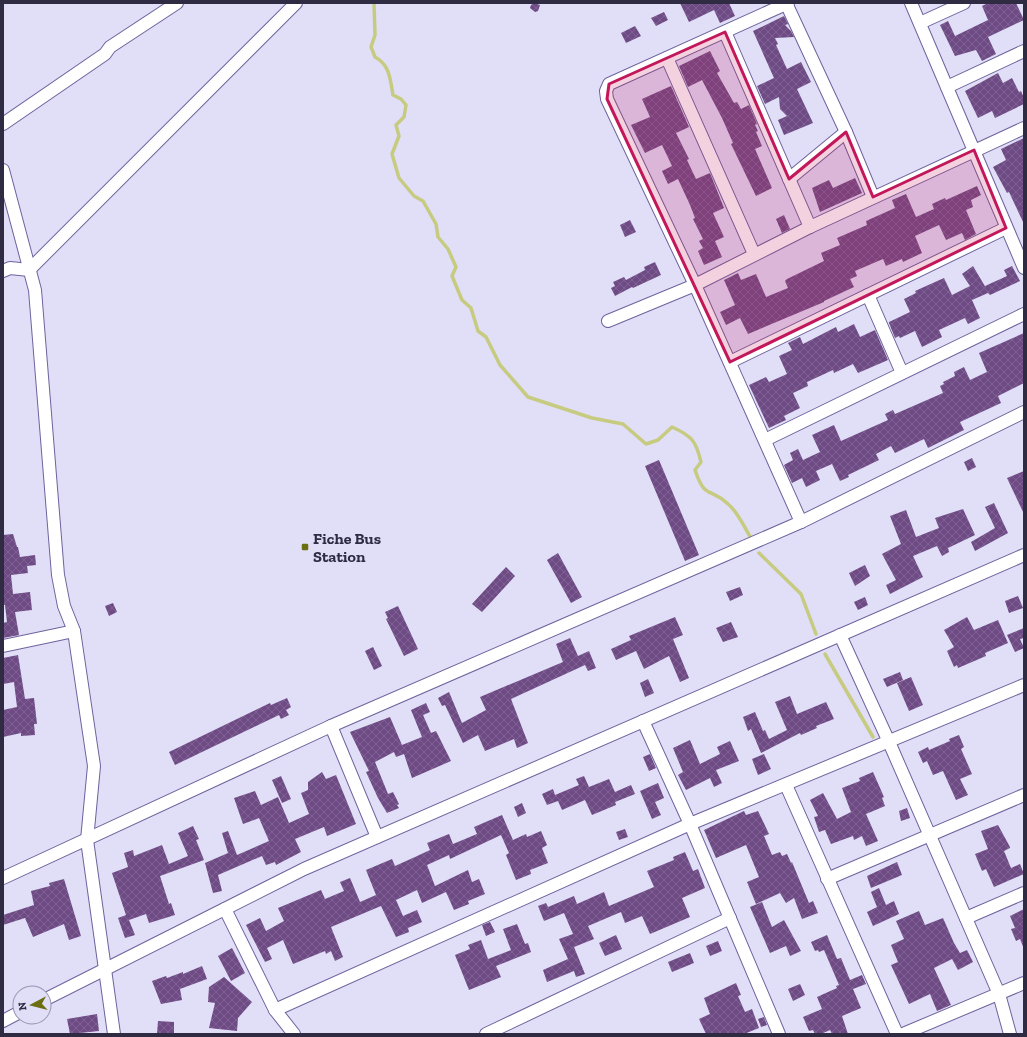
<svg xmlns="http://www.w3.org/2000/svg" width="1027" height="1037" viewBox="0 0 1027 1037" font-family="'Zilla Slab',serif">
<defs>
<pattern id="building-cross-hatch" width="8" height="8" patternUnits="userSpaceOnUse"><rect width="8" height="8" fill="#6e4b84"/><path d="M0 0l8 8M0 8l8-8" fill="none" stroke="#7f6291"/></pattern>
</defs>
<rect width="100%" height="100%" fill="#e1def8"/>
<g fill="none" stroke-linecap="round" stroke-linejoin="round">
<g stroke="#c6cb80" stroke-width="3.5">
<path d="M374 3 375 35 371 47 375 57C390 65 390 79 393 95L401 99 406 105 404 117 396 125 399 136 392 154 399 178 414 196 423 201 436 224 438 237 448 249 456 267 452 276 462 300 471 308 478 331 486 337 500 365 528 397 592 418 623 424 646 444 658 440 672 427C692 436 696 441 701 462L695 470C705 500 710 487 728 504 738 512 744 527 751 538"/>
<path d="M759 553 801 594 816 634"/>
<path d="M825 654 873 737"/>
</g>
</g>
<g fill="url(#building-cross-hatch)">
<path d="M534 3 540 5 538 11 535 12 530 8 531 5Z"/>
<path d="M680 3H729L735 16 720 23 714 10 689 22Z"/>
<path d="M988 3H1016L1024 20 988 37 996 54 982 61 976 50 955 56 940 25 948 21 955 36 988 20 982 6Z"/>
<path d="M664 12 668 20 656 26 651 18Z"/>
<path d="M784 16 788 24 785 25 791 31 794 37 775 38 778 44 776 45 787 69 801 62 811 82 797 89 813 123 784 135 778 120 787 116 780 109 779 97 765 104 757 86 774 78 753 31Z"/>
<path d="M635 26 641 36 626 43 621 33Z"/>
<path d="M710 51 720 71 717 73 734 103 737 102 741 109 749 105 757 124 755 125 758 131 756 132 762 146 755 149 772 188 756 196 731 144 733 143 722 118 702 80 688 87 679 66Z"/>
<path d="M998 73 1003 83 1012 78 1019 92 1021 91 1024 98V104L995 118 992 111 978 118 965 91Z"/>
<path d="M671 86 689 127 676 133 689 159 687 160 696 179 710 173 724 208 713 213 724 237 715 241 722 257 704 265 698 251 703 248 699 241 703 239 693 219 695 218 690 205 678 179 668 184 662 171 672 166 662 145 645 153 631 125 650 117 642 99Z"/>
<path d="M1024 138V224L1009 192 1007 193 993 167 1006 160 1001 149Z"/>
<path d="M855 178 862 193 820 212 812 188 829 180 833 188Z"/>
<path d="M977 186 981 195 971 200 973 207 966 210 976 234 965 240 962 233 946 240 939 225 915 236 922 253 903 262 902 259 886 266 883 259 855 271 857 276 850 279 854 287 824 301V302L748 334 740 318 726 325 720 312 735 305 724 280 738 273 741 280 756 274 766 297 788 288 785 281 787 279 824 261 821 253 840 245 837 238 867 225 866 221 895 208 892 200 906 194 916 217 934 209 932 204 945 198 946 200Z"/>
<path d="M784 215 790 229 782 233 776 219Z"/>
<path d="M630 220 636 232 625 237 620 225Z"/>
<path d="M655 262 661 275 633 288 632 287 615 296 611 288 615 286 613 282 624 277 626 280 645 270 644 267Z"/>
<path d="M973 266 986 288 985 286 1007 276 1004 270 1012 266 1020 281 990 295 988 293 972 300 980 318 968 324 965 318 939 330 942 337 922 347 915 331 900 338 899 336 895 338 889 323V322L910 312 904 299 916 293 915 291 944 278 952 295 970 286 962 274Z"/>
<path d="M854 324 860 337 875 330 888 360 858 373 853 364 834 373 833 370 807 382 808 386 793 393 800 408 784 416 786 420 769 428 749 385 766 377 769 382 787 374 779 356 792 350 788 343 800 337 803 344 836 327 838 332Z"/>
<path d="M1024 333V383L998 396 1001 403 960 422 964 430 928 448 924 439 895 453 891 446 876 454 879 460 848 475 849 477 840 481 832 464 816 471 820 480 806 487 802 478 792 483 784 465 793 460 790 453 798 449 803 460 820 452 812 435 834 425 841 441 888 420 885 414 893 410 895 414 943 393 940 386 944 384 943 382 955 376 954 372 964 367 970 380 987 372 979 353Z"/>
<path d="M972 458 976 467 968 471 964 462Z"/>
<path d="M659 460 699 555 685 561 645 466Z"/>
<path d="M1024 471V514L1007 478Z"/>
<path d="M994 503 1008 533 975 551 971 542 995 528 985 507Z"/>
<path d="M963 509 975 535 948 548 949 552 942 556 937 546 913 556 923 577 890 594 886 585 896 580 882 554 901 544 890 516 906 510 916 537 939 528 935 518Z"/>
<path d="M13 534 17 547H18L20 557 35 555 36 565 27 566 28 573 11 575 13 594 30 592 32 610 15 612 19 635 3 638V623L7 622 5 605H3V535Z"/>
<path d="M558 553 582 597 571 603 547 560Z"/>
<path d="M865 565 870 576 855 586 849 573Z"/>
<path d="M506 567 515 576 482 612 472 604Z"/>
<path d="M740 587 743 595 730 601 726 592Z"/>
<path d="M1018 596 1023 608 1009 613 1005 601Z"/>
<path d="M865 597 868 605 858 610 854 602Z"/>
<path d="M113 603 117 612 109 616 105 606Z"/>
<path d="M398 606 418 649 404 656 386 619 388 618 385 612Z"/>
<path d="M675 617 683 635 673 639 689 678 680 682 669 656 644 669 636 651 616 660 611 649 631 640 629 636Z"/>
<path d="M967 617 974 630 998 620 1008 643 985 653 986 656 958 668 957 665 954 667 947 651 954 647 944 630Z"/>
<path d="M731 622 738 637 723 642 716 628Z"/>
<path d="M1024 628V638L1020 639 1024 648 1015 652 1007 635Z"/>
<path d="M570 638 578 656 589 651 596 668 588 671 585 665 511 699 528 743 517 748 514 739 485 751 478 735 463 743 445 705 442 706 438 698 449 692 462 723 486 710 480 697 563 662 556 644Z"/>
<path d="M373 647 382 666 374 670 365 651Z"/>
<path d="M18 655 25 699 34 698 37 724H34L35 735 21 736V733L3 737V710L17 707 14 682 3 684V658Z"/>
<path d="M900 672 903 680 887 687 883 679Z"/>
<path d="M911 677 923 705 909 711 897 683Z"/>
<path d="M648 679 654 693 645 697 640 683Z"/>
<path d="M790 696 797 714 826 702 834 719 816 726 817 728 801 735 800 733 761 753 751 729 748 731 743 717 755 712 763 731 765 730 769 739 787 730 775 702Z"/>
<path d="M287 698 291 707 286 710 289 715 281 719 279 715 175 765 169 752 270 703 271 705Z"/>
<path d="M426 703 430 712 423 715 431 733 436 731 451 761 412 778 404 754 396 757 394 752 375 762 388 794 393 792 399 804 397 805 399 808 387 813 378 798 366 772 369 771 350 732 390 717 402 745 422 737 411 710Z"/>
<path d="M959 735 964 747 961 749 972 774 960 779 968 795 956 800 943 771 933 775 927 761 923 763 918 752 928 747 929 750 950 741 949 739Z"/>
<path d="M690 740 700 764 720 754 717 747 730 741 739 761 716 770 722 783 714 787 710 778 686 790 678 775 683 772 673 748Z"/>
<path d="M650 754 656 768 649 771 643 757Z"/>
<path d="M764 754 771 769 758 775 752 759Z"/>
<path d="M322 772 326 779 336 775 356 824 327 836 324 827 295 839 301 852 276 865 275 862 266 865 262 856 218 875 222 891 213 893 205 863 228 853 222 833 228 831 237 855 269 841 259 818 243 824 234 798 255 791 261 805 278 797 289 823 309 814 301 793 308 790V782Z"/>
<path d="M873 772 884 797 882 798 885 806 866 814 878 841 866 846 862 836 854 840 853 836 831 844 825 830 819 832 814 817 818 816 810 800 823 793 837 819 851 812 842 788 860 781 859 778Z"/>
<path d="M281 776 291 799 282 803 272 780Z"/>
<path d="M584 776 589 787 609 779 615 792 631 785 635 794 615 802 616 805 592 815 585 800 562 810 558 801 547 805 542 794 553 789 555 795 579 785 576 779Z"/>
<path d="M658 783 664 798 655 802 661 815 652 819 640 791Z"/>
<path d="M522 803 526 813 518 817 514 807Z"/>
<path d="M907 808 910 818 901 821 899 811Z"/>
<path d="M744 811 746 815 758 811 769 834 764 836 772 855 780 852 782 856 787 854 791 863 792 862 809 903 813 901 818 913 802 919 794 898 786 903 780 893 756 904 747 882 759 877 746 845 716 858 704 830Z"/>
<path d="M502 815 513 840 526 834 527 837 541 831 547 845 542 848 548 863 530 870 531 874 516 880 506 855 509 853 501 835 450 859 449 855 427 865 435 886 468 870 472 882 479 879 485 894 468 901 469 904 454 910 446 892 422 903 417 890 396 900 403 916 417 910 422 922 408 928 409 932 396 937 381 906 331 927 343 957 335 961 331 951 326 954 325 951 293 964 283 940 267 948 272 959 265 962 246 925 260 918 266 931 284 921 278 908 321 890 325 899 344 891 340 882 350 878 360 902 376 895 366 870 392 859 395 866 415 857 430 850 427 843 449 834 453 844 477 834 474 827Z"/>
<path d="M998 825 1010 847V848L1004 851 1011 868 1020 864 1024 874 994 887 986 869 982 871 975 854 988 849 981 831Z"/>
<path d="M193 826 199 839 196 840 204 860 160 876 169 904 171 903 175 915 149 923 146 914 129 920 135 935 125 938 118 918 126 915 112 873 128 867 124 853 133 850 134 856 162 845 169 864 188 856 178 833Z"/>
<path d="M625 829 628 837 619 840 616 832Z"/>
<path d="M685 852 693 871 698 869 705 888 682 898 690 917 650 934 642 916 625 923 621 912 588 926 594 939 574 947 585 974 576 977 574 971 547 982 543 970 568 959 559 939 573 934 564 913 544 921 538 906 546 903 548 907 574 896 577 904 604 892 609 906 654 887 647 871 674 860 673 857Z"/>
<path d="M897 862 902 875 871 888 867 876Z"/>
<path d="M64 879 81 936 69 940 64 924 33 937 25 918 3 925V915L34 905 31 891 50 886 49 883Z"/>
<path d="M879 888 886 905 894 901 899 914 873 926 867 912 877 907 871 892Z"/>
<path d="M762 902 772 927 784 920 801 951 790 956 786 946 770 953 750 907Z"/>
<path d="M1024 909V949L1020 939 1016 941 1011 929 1015 928 1010 916Z"/>
<path d="M919 911 925 925 943 918 954 943 960 953 967 950 973 962 958 970 952 959 934 968 951 1005 937 1011 930 994 909 1004 891 965 898 962 891 945 904 939 896 921Z"/>
<path d="M490 922 495 932 486 936 482 925Z"/>
<path d="M517 924 525 944 528 943 531 952 496 966 501 977 469 990 455 955 470 949 468 945 481 940 488 959 511 950 503 929Z"/>
<path d="M616 935 622 949 605 956 599 943Z"/>
<path d="M827 935 837 959 841 958 850 980 862 975 866 984 853 989 861 1008 842 1016 848 1034H832L830 1030 821 1034H815L813 1030 809 1031 803 1017 822 1009 817 997 837 988 836 986 839 985 824 950 819 952 818 950 815 951 811 942Z"/>
<path d="M718 941 722 951 710 956 706 946Z"/>
<path d="M232 948 245 973 231 981 218 956Z"/>
<path d="M690 953 694 963 672 972 668 962Z"/>
<path d="M202 966 207 979 180 989 182 1000 161 1004 152 981 166 976 167 978 183 972V974Z"/>
<path d="M224 977 252 1002 238 1018 237 1031 209 1028 215 1003 208 1002 209 987Z"/>
<path d="M736 983 741 995 738 996 745 1012 752 1009 759 1028 744 1034H706L699 1019 710 1014 704 998Z"/>
<path d="M800 984 805 995 793 1001 788 989Z"/>
<path d="M97 1014 99 1031 70 1034 67 1019Z"/>
<path d="M764 1017 767 1025 761 1027 758 1019Z"/>
<path d="M158 1021 174 1022V1034H157Z"/>
</g>
<g fill="none" stroke-linecap="round" stroke-linejoin="round">
<g stroke="#6e639c" stroke-width="14">
<g id="minor">
<path d="M786 3 846 132 873 197"/>
<path d="M788 3 609 84 606 91 607 99 695 285 801 522"/>
<path d="M911 3 1024 268"/>
<path d="M920 23 964 3"/>
<path d="M725 32 810 227"/>
<path d="M667 58 754 254"/>
<path d="M947 87 1024 51"/>
<path d="M3 124 105 54 110 47 177 3"/>
<path d="M3 170 35 290 58 575 64 606 74 631 94 766 87 840 114 1034"/>
<path d="M789 179 846 132"/>
<path d="M29 270 296 3"/>
<path d="M3 271 10 268 29 270"/>
<path d="M868 295 902 373"/>
<path d="M608 321 695 285 810 227 1024 128"/>
<path d="M730 362 1006 228"/>
<path d="M765 440 1024 314"/>
<path d="M840 635 889 742 999 994 1010 1034"/>
<path d="M3 646 74 631"/>
<path d="M643 721 690 824 779 1034"/>
<path d="M331 726 377 837"/>
<path d="M786 785 897 1034"/>
<path d="M3 878 331 726 801 522 1024 412"/>
<path d="M827 879 1024 795"/>
<path d="M225 909 275 1010 294 1034"/>
<path d="M966 918 1024 893"/>
<path d="M44 1000 304 869 1024 555"/>
<path d="M275 1010 690 824 1024 685"/>
<path d="M3 1021 20 1012"/>
<path d="M486 1034 730 918"/>
<path d="M903 1034 1024 983"/>
</g>
</g>
<use href="#minor" stroke="#fff" stroke-width="12"/>
</g>
<path fill="#c2185b" fill-opacity="0.2" stroke="#c2185b" stroke-width="3" stroke-linejoin="round" d="M725 32 789 179 846 132 873 197 974 150 1006 228 730 362 607 99 609 84Z"/>
<rect fill="#6c6e12" stroke="#e1def8" stroke-width="1.5" x="301" y="543" width="8" height="8" rx="2"/>
<g text-anchor="middle" stroke-width="4" stroke-linejoin="round" paint-order="stroke">
<g font-size="16" font-weight="bold" fill="#2f2b43" stroke="#e1def8" text-anchor="start">
<text x="313" y="544">Fiche Bus<tspan x="313" dy="18">Station</tspan></text>
</g>
</g>
<rect width="1027" height="1037" fill="none" stroke="#2f2b43" stroke-width="8"/>
<g transform="translate(32 1005) rotate(263)"><circle r="19" fill="#e1def8" stroke="#9a96b0"/>
<path d="M0-3L7 15L0 10L-7 15Z" fill="#6c6e12"/>
<text y="-6" font-size="11" font-weight="bold" text-anchor="middle" fill="#2f2b43">N</text>
</g>
</svg>
